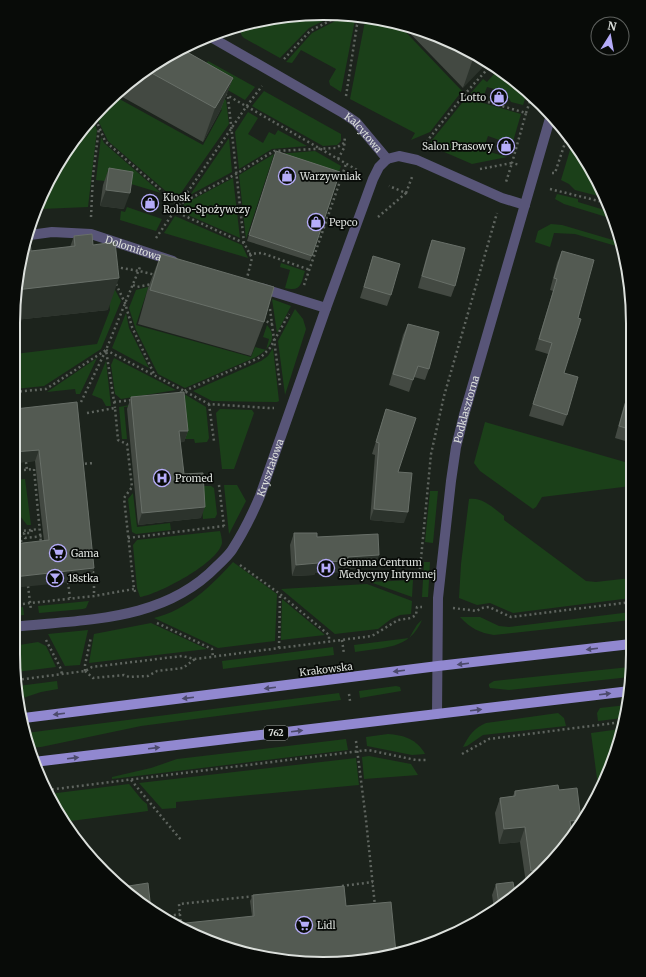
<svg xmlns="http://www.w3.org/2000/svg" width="646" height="977" viewBox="0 0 646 977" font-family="Merriweather,serif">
<rect width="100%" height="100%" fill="#1c231c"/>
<g fill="#1b4019">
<path d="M303 14 335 15 309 28 280 58 244 38C238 33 242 29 245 23Z"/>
<path d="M347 15H356L341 92 330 85 329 81 336 69 301 50 292 63 286 62 312 33Z"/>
<path d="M366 16 397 23 462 91 430 132 411 140 415 133 350 99Z"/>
<path d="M208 61 255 87 245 100 200 74Z"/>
<path d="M494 66 523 87 527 93 523 105 511 102 508 97 506 96V92L487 87 483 98 470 94 483 79 487 82 496 72 492 68Z"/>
<path d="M205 88 226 100 229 124 176 200 108 141 95 114 114 96 203 145 222 110 200 97Z"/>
<path d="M264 91 341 134V141L337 145 323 146 252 106Z"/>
<path d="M466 98 521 114 512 145H510L511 144 488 136 483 150 507 157 472 164 428 145Z"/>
<path d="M248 112 258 118 248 134 263 143 269 132 275 135 278 130 307 146 272 149 239 169 235 132Z"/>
<path d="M92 117 97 130 88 207 41 209 40 202 45 186Z"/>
<path d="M101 137 104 143 161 193 131 184 96 180Z"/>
<path d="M229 138 232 172 190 195Z"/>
<path d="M573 140 601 186 606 198 575 190 569 184 561 180Z"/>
<path d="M315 151 341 166 338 174 277 154Z"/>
<path d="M274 154 246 239 239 175Z"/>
<path d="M233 178 240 238 179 211 184 204Z"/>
<path d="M557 194 578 199V202L611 212 613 219 564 204 555 199Z"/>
<path d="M127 207 162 219 156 231 120 220 121 211 125 212Z"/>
<path d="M175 216 242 245 248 258 164 233Z"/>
<path d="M551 224 562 225 623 243V248L575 234 554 233 550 247 535 242 538 231Z"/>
<path d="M281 263 305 271C301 284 301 292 285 288L290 270 280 267Z"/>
<path d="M105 271 121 301 101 349 44 386 15 389V354L97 344 110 310Z"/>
<path d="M160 284 169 293 148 288 136 325 251 357 255 347 266 350 269 339 263 337 267 325C279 338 268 350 256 357L185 388 158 374 136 330 129 308 136 290Z"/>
<path d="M272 299 291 306 277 333Z"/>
<path d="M295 309 303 319 306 329 285 395 278 341Z"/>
<path d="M126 313 129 328 149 368 112 348Z"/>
<path d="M273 348 279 401 277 402 212 401 193 391 261 361 268 356Z"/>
<path d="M97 358 80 394H76L75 389 47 392Z"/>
<path d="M114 358 176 390 121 399 115 394 111 365Z"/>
<path d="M106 361 111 406H106L102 399 92 395Z"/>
<path d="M186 395 206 407 209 438 207 442 195 443 194 439H185L181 402 124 407 127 439H122L119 407Z"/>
<path d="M220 409 252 410 254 413 234 469H222L216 413Z"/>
<path d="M485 422 632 464 631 486 542 497 536 507 533 509 480 471 474 463Z"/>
<path d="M25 479 31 525H27L14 508V480Z"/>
<path d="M224 485H237L246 501 229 534Z"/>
<path d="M200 486H211L214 488 217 514 215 518 203 519Z"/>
<path d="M430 491H438L433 543 425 542Z"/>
<path d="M133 493 137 527 170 523 171 530 136 534 132 532 128 499Z"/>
<path d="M469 499C483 497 493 508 504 516V520L586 581 596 582 631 578V598L513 613 490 603 477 605 459 598 461 564Z"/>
<path d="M220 531C221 535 222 539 222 543 218 563 159 594 140 597L137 588 133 545 137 540Z"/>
<path d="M233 562 277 594 275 641 218 648 154 618C187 610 211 586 233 562Z"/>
<path d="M424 562H430L428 597H422Z"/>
<path d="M413 580 412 597 370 582Z"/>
<path d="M367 584 412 601 411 614 400 615 391 619 378 629 335 634 281 589Z"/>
<path d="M282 599 325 635 281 640Z"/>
<path d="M89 601 86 608 83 609 39 613 38 606Z"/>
<path d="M23 607 24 615 13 616V608Z"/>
<path d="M631 612V620L494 635C480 633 470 628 460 617H480L499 626 509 627Z"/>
<path d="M422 620C409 650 384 647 355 652L354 645 409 638C414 631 416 624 422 620Z"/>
<path d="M151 623 207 649 89 663 94 634Z"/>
<path d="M88 630 80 665 65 666 48 634Z"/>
<path d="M38 642 46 646 56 667 16 672 13 646Z"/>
<path d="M333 647 334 655 223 669 222 661Z"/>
<path d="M630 667V677L509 690 490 688 489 686V684L494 681Z"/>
<path d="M57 681 58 689 41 692 20 699 18 686Z"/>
<path d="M396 686 400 687 401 691 360 698 359 691Z"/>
<path d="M339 693 341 700 141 726 41 747 29 748 26 733Z"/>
<path d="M627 705 623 718 598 721 597 713 600 708Z"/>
<path d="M558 713 564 718 566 726 483 735 467 746 463 747C469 735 474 728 486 723Z"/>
<path d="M620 729 601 791 599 794 591 733Z"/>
<path d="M388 734C403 735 417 739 425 754L412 755 367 746 366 737Z"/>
<path d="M346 739 348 750 112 779V777L151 768 177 759Z"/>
<path d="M369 756 411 764 418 775 364 779 362 757Z"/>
<path d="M356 758 359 785 176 802V808L162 809 139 783Z"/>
<path d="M129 784 142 800 147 804 148 811 63 822 49 794Z"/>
</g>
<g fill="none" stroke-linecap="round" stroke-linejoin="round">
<g stroke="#5f655f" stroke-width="2.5" stroke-dasharray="2 3" stroke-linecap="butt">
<path d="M284 59 310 31 341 15"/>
<path d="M225 94 359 171"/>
<path d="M464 95 526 113 512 163 520 165"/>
<path d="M346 96 357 25 361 16"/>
<path d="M228 97 244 243 252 258 247 278"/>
<path d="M526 113 532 95"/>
<path d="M94 115 105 141 178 205 236 174 274 151 336 148 344 143"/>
<path d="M423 146 464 95 492 64"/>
<path d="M338 159 344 148 345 136"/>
<path d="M480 169 512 163 506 182"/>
<path d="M552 173H555L568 134"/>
<path d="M550 189 607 203"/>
<path d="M406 193 412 177"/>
<path d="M174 211 244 243"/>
<path d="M91 217 93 175 99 128"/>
<path d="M378 217 406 193 389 186"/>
<path d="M156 238 246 107 262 86"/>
<path d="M249 254 262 253 310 270"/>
<path d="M116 267 139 271 156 275"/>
<path d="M116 284 125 303 132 327 154 374"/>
<path d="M133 285 137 287 152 284"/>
<path d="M304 285 346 164"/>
<path d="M270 309 280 385"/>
<path d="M263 318 270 324H273"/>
<path d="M106 350 209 404 268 408H274"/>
<path d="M15 392 46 389 106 350 115 408"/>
<path d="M180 393 261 357 270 348 289 314"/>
<path d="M81 402 106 350 140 267"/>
<path d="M114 402 133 400"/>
<path d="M209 404 214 441"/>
<path d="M87 413 115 408 118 440 127 444 132 487 124 498 134 589 136 594"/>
<path d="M26 462 27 470"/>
<path d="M80 464 94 463"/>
<path d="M34 469 41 544"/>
<path d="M14 471 34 469"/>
<path d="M219 485 224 526"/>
<path d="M14 527 20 536 22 545"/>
<path d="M14 532 39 529"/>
<path d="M128 538 224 526 225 528"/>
<path d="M240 565 280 594 329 635V642"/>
<path d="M420 569 431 454 444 396 497 213"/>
<path d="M93 571 94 584V596"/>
<path d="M68 582 70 598"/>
<path d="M28 586 31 610"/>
<path d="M13 605 94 596 134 589"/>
<path d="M453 608 477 611 481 608 489 607 511 617 631 602"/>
<path d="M157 623 212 649 213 657"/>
<path d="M46 640 60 667 62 674"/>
<path d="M342 640 344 654"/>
<path d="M279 648 280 594"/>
<path d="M85 671V665L91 637"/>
<path d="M85 671 93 678 124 675 129 677 148 676 157 671 183 668 195 659"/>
<path d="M17 680 85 671 92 667 182 656 195 659 372 636 398 620 411 618 416 615 417 607H422"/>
<path d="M349 694 350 701"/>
<path d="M356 741 366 820 375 906"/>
<path d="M462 754 489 739 622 722"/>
<path d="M131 780 181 840"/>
<path d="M47 790 368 750 416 760H427"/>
<path d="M342 886 373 882"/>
<path d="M164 917 180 914"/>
<path d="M181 926 179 904 256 896"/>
</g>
<g stroke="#585578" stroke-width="10">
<path id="s1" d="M209 36 343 113 356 122 387 159"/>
<path d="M387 159 399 156 417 160 502 198 525 205"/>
<path id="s2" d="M30 235 52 232 91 234 173 261"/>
<path d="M261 288 326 308"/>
<path id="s3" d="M13 627C85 619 163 622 217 566 222 561 228 556 232 550 243 533 252 515 260 496L326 308 373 179 379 167 387 159"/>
<path id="s4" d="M437 714 438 598 451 481 456 447 464 415 551 115"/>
</g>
<g stroke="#9188d0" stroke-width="10">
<path d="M24 718 438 666 631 644"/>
<path d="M34 762 630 691"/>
</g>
<path stroke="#5f655f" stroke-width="2.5" stroke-dasharray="2 3" stroke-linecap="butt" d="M32 530 31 533H24L25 538 43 536"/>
</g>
<g fill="#434942">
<path d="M401 24 423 30 478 55 463 88Z"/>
<path d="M180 48 233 78 220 111 203 142 117 94 134 77Z"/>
<path d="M276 151 340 172 310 261 247 241Z"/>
<path d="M109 168 124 209 100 206 103 185Z"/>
<path d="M74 236 93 245 108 310 15 320 16 282 31 251 70 247Z"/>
<path d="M432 240 455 286 451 297 418 288 428 251Z"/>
<path d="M562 251 578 318 564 373 567 415 563 426 529 416 548 354 535 350 553 291 550 290 557 263Z"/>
<path d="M161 254 264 322 251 356 138 324 148 288Z"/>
<path d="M373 256 391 295 387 306 360 298Z"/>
<path d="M408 324 429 369 425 380 414 377 409 392 389 385 403 335Z"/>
<path d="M628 394 632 395V443L615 438 624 405Z"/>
<path d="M131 397 188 431 184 442H180L184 474 201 518 138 525 127 409Z"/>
<path d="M77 402 94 568 90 580 44 541 35 461 14 463Z"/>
<path d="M386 409 398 472 404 523 370 520 375 455 372 454Z"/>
<path d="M294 533 317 537 375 567 345 569 344 572 315 573 314 575 292 576 290 545Z"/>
<path d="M559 790 581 820 579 823 556 859 526 883 520 842 499 844 495 813 500 798 513 796 515 791Z"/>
<path d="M496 884 515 892 494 909 492 895Z"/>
<path d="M253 895 346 906 252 916 250 901Z"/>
</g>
<g fill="#2c332c">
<path d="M475 53 478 55 488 62 463 88Z"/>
<path d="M233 78 220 111 203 142 215 108Z"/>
<path d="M106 190 130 193 124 209 100 206Z"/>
<path d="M119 278 108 310 15 320 16 290Z"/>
<path d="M179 431H188L184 442 175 443Z"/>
<path d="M39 450 35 461 14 463V452Z"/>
<path d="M205 507 201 518 138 525 142 513Z"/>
<path d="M374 509 408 512 404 523 370 520Z"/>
<path d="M379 555 375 567 345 569 344 572 315 573 314 575 292 576 296 565 348 557Z"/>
<path d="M94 568 90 580 13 588 14 577Z"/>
<path d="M581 820 579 823 572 835 570 821Z"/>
<path d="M525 827 520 842 499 844 504 829Z"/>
<path d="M543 869 527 882 531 871Z"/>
</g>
<g fill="#535a52" stroke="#686f68">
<path d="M180 48 233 78 215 108 146 70Z"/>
<path d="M276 151 340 172 312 256 249 235Z"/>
<path d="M109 168 133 172 130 193 106 190Z"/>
<path d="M92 234 93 245 115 242 119 278 16 290V282L28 241H30L31 251 75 246 74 236Z"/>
<path d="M432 240 465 248 455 286 422 276Z"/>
<path d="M562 251 594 260 578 318 581 319 564 373 578 377 567 415 533 404 552 343 539 339 557 279 554 278Z"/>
<path d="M161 254 274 287 264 322 150 290Z"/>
<path d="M373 256 400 264 391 295 364 287Z"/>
<path d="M408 324 439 332 429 369 418 366 413 380 393 374Z"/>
<path d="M184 392 188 431H179L184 474 203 473 205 507 142 513 131 397Z"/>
<path d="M628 394 632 395V430L619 426Z"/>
<path d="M77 402 94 568 14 577V544L49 540 39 450 14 452 15 409Z"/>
<path d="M386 409 416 418 398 472 412 473 408 512 374 509 379 443 376 442Z"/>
<path d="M294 533H317V537L378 534 379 555 348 557V561L320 562 318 563 296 565Z"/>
<path d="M558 785 559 790 577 788 581 820 570 821 572 835 556 859 543 869 531 871 525 827 504 829 500 798 515 796V791Z"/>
<path d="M513 882 515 892 499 905 496 884Z"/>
<path d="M148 883 151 910 134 900 122 887Z"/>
<path d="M344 886 346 906 391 902 396 953 384 958 302 963 205 940 176 924 254 916 253 895Z"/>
</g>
<defs><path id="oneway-solid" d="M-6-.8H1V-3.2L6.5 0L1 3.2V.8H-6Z"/></defs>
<g fill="#4c4a6c">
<use href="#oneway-solid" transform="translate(592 649) rotate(173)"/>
<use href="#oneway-solid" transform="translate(463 664) rotate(173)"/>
<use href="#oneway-solid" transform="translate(399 671) rotate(173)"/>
<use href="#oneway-solid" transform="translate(270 688) rotate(173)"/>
<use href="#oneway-solid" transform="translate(605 694) rotate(-7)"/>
<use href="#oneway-solid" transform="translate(188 698) rotate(173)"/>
<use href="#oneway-solid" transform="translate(476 710) rotate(-7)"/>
<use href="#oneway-solid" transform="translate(59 714) rotate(173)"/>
<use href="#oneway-solid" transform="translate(297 731) rotate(-7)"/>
<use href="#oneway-solid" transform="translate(154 748) rotate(-7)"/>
<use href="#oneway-solid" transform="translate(73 758) rotate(-7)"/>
</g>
<defs>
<g id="shop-ring" transform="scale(0.9)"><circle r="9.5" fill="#080b08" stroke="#b5acf9" stroke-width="1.5"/><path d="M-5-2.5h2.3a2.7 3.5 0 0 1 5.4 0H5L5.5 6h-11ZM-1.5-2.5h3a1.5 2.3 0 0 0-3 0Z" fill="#b5acf9"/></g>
<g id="hospital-ring" transform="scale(0.9)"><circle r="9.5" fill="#080b08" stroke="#b5acf9" stroke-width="1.5"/><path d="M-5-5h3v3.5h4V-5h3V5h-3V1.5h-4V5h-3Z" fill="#b5acf9"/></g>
<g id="supermarket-ring" transform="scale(0.9)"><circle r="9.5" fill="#080b08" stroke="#b5acf9" stroke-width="1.5"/><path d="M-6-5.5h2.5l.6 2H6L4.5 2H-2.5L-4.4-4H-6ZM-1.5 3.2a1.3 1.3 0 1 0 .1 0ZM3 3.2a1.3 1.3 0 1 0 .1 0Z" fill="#b5acf9"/></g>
<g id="bar-ring" transform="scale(0.9)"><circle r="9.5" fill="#080b08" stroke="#b5acf9" stroke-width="1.5"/><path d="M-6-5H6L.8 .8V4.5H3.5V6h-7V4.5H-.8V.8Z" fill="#b5acf9"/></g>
</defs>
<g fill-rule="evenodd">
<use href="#shop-ring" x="499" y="97"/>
<use href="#shop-ring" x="506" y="146"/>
<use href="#shop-ring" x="287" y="176"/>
<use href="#shop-ring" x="150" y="203"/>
<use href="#shop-ring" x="316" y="222"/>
<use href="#hospital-ring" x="162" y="478"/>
<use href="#supermarket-ring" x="58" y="553"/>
<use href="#hospital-ring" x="326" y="568"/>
<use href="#bar-ring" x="55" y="578"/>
<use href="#supermarket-ring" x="304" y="925"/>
</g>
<g text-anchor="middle" stroke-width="3.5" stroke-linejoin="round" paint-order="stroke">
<rect fill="#080b08" stroke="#9ca09c" stroke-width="1" x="264" y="726" width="24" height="14" rx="3"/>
<g font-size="9" font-weight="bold" fill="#dce0dc">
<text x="276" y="736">762</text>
</g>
<g font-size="10" fill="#dce0dc" stroke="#080b08" text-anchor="start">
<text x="486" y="101" text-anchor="end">Lotto</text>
<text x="493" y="150" text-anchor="end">Salon Prasowy</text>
<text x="300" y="180">Warzywniak</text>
<text x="163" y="201">Kiosk<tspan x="163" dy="12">Rolno-Spożywczy</tspan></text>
<text x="329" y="226">Pepco</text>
<text x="175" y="482">Promed</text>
<text x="71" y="557">Gama</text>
<text x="339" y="566">Gemma Centrum<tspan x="339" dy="12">Medycyny Intymnej</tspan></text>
<text x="68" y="582">18stka</text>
<text x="317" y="929">Lidl</text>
</g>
<g font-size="10" fill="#dce0dc" stroke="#080b08">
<text dy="4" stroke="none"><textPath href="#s1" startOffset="183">Kalcytowa</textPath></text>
<text dy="4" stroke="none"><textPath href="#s2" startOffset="106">Dolomitowa</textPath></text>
<text dy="4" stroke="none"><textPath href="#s4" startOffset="307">Podklasztorna</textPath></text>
<text dy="4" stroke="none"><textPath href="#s3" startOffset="331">Kryształowa</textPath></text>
<text transform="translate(326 669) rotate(-7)" y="4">Krakowska</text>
</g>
</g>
<path d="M0 0H646V977H0ZM323 20H323A303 303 0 0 1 626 323V654A303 303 0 0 1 323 957H323A303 303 0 0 1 20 654V323A303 303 0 0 1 323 20Z" fill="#080b08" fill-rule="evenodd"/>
<path fill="none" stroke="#dce0dc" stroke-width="2" d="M323 20H323A303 303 0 0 1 626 323V654A303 303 0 0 1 323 957H323A303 303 0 0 1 20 654V323A303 303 0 0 1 323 20Z"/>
<g transform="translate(610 36) rotate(11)"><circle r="19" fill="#080b08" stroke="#5d605d"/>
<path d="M0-3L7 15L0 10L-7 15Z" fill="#b5acf9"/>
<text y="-6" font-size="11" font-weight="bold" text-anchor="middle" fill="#dce0dc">N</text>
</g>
</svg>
